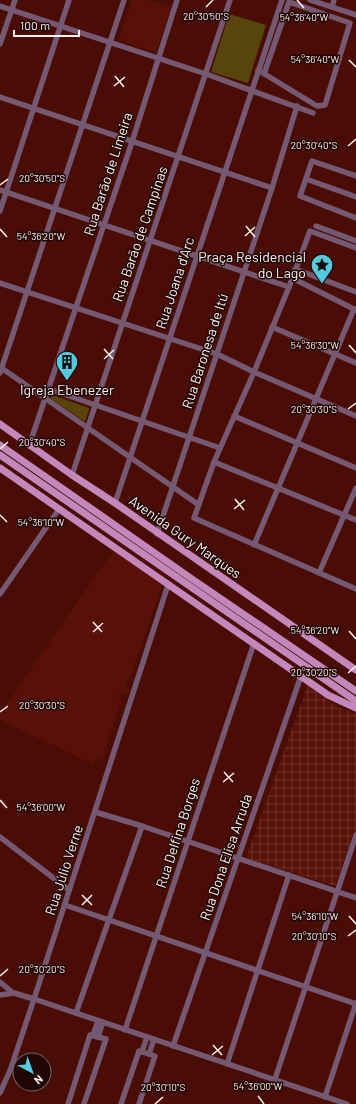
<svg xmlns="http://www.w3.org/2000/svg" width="356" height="1104" viewBox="0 0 356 1104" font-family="Barlow,sans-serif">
<defs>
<pattern id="industrial-grid" width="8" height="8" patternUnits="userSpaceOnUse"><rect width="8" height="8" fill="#571108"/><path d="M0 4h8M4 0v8" fill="none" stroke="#70342c"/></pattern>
</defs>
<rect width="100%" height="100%" fill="#4a0d05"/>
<g fill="#571108">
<path d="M132 0H148L171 7 156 53 119 40Z"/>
<path d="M114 550 162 585 131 675 124 686 129 688V693L125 695 120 693 117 696 122 700 103 758 95 760 93 764 0 720V715L63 622Z"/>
</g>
<path fill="url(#industrial-grid)" d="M309 686 336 707 356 713V834H353L335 886 246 858 307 687Z"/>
<g fill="#57450b">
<path d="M229 14 266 25 248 83 211 72Z"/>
<path d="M52 395 89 408V410L85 421H84L50 398Z"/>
</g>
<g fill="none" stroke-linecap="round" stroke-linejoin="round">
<g stroke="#755871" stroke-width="5.5">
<path d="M310 0 356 15"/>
<path d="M0 6 206 74 313 113"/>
<path d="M332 7 334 0"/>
<path d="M0 44 15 0"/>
<path d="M258 70 317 106 325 105 350 23 289 2 264 74"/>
<path d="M0 97 272 188"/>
<path d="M356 176 312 161 300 196 356 218"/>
<path d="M306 179 356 197"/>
<path d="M0 190 289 287"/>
<path d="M0 211 69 0"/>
<path d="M316 226 356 241"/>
<path d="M356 248 310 231 289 287 254 372 214 462 194 518 356 589"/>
<path d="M295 269 356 292"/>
<path d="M292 278 356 310"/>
<path d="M0 283 217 354 254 372 356 416"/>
<path d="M272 327 356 363"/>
<path d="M0 367 199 505"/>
<path d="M0 373 124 0"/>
<path d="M49 389 220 448"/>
<path d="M234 416 356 468"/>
<path d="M29 446 132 142 177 0"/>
<path d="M214 462 356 520"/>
<path d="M72 475 230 0"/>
<path d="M115 503 282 0"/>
<path d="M157 534 272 188 297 106"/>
<path d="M254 545 354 309"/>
<path d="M319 573 356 488"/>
<path d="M0 594 59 509"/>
<path d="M95 812 142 826 356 898"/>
<path d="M0 837 69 890"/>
<path d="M65 905 356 1004"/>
<path d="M0 982 13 993"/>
<path d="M0 995 14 993 34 999 347 1104"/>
<path d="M76 1013 142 826"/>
<path d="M125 1030 254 643"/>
<path d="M93 1035 98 1021"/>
<path d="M98 1037 103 1022"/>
<path d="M173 1046 301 676"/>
<path d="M142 1052 147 1037"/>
<path d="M149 1054 154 1039"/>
<path d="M227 1064 289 875"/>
<path d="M275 1079 356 835"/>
<path d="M0 1093 11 1068 34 999 168 585"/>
<path d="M325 1097 356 1003"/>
<path d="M68 1104 90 1035 106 1039 84 1104"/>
<path d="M121 1104 139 1051 155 1056 139 1104"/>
</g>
<g stroke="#c487bc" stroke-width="7">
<path d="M0 424 72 475 115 503 356 670"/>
<path d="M0 445 195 581 356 691"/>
<path d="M0 455 356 701"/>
<path d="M0 468 328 695 356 708"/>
</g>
</g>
<path fill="none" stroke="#faf2f0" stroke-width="1.5" d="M297 0 304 8M206 7 213 0M349 60 356 67M115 76 124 87M114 86 125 77M348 146 356 139M0 185 8 179M246 226 255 237M0 229 7 237M245 236 255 227M349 345 356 353M104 349 113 359M104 359 114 350M348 409 356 403M0 449 8 442M235 499 244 510M234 509 245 500M0 515 7 522M93 622 102 632M349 631 356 639M93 632 103 623M348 673 356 666M0 712 8 706M224 772 233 782M223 782 234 773M0 800 7 808M82 895 92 905M82 905 92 895M349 916 356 924M348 936 356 930M0 976 8 969M213 1045 222 1055M212 1055 223 1046M258 1096 264 1104M155 1104 163 1097"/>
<defs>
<g id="sight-pin" transform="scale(1.15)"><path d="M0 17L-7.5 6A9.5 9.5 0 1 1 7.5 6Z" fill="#55cadf" stroke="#200604"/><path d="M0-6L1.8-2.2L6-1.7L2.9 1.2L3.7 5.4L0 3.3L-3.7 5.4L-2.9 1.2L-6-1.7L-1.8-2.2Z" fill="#111"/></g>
<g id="building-pin" transform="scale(1.15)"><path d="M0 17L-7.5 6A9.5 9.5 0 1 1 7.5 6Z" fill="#55cadf" stroke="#200604"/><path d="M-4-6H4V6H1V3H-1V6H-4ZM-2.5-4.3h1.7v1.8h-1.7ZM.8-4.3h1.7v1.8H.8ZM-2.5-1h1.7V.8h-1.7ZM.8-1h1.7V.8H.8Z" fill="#111"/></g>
</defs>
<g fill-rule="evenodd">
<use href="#sight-pin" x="322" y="265"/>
<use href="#building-pin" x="67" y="362"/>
</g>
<g text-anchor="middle" stroke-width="3" stroke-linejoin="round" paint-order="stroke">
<g font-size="14" fill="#faf2f0" stroke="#200604">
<text transform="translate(108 174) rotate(-72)" y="5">Rua Barão de Limeira</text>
<text transform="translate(140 234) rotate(-71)" y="5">Rua Barão de Campinas</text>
<text transform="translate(175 283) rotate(-72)" y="5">Rua Joana d'Arc</text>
<text transform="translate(205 351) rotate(-72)" y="5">Rua Baronesa de Itú</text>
<text transform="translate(185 537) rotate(35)" y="5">Avenida Gury Marques</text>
<text transform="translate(178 833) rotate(-72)" y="5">Rua Delfina Borges</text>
<text transform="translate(226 857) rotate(-71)" y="5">Rua Dona Elisa Arruda</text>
<text transform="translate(64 870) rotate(-72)" y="5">Rua Júlio Verne</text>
</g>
<g font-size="14" fill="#faf2f0" stroke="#200604" text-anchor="end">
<text x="306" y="262">Praça Residencial<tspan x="306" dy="16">do Lago</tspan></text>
<text x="67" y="395" text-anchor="middle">Igreja Ebenezer</text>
</g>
</g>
<g font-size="10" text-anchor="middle" fill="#faf2f0" stroke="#200604" stroke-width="3" stroke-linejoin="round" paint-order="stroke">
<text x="206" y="20">20°30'50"S</text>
<text x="304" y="21">54°36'40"W</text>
<text x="315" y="63">54°36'40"W</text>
<text x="314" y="149">20°30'40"S</text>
<text x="42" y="182">20°30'50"S</text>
<text x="41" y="240">54°36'20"W</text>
<text x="315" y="349">54°36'30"W</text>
<text x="314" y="413">20°30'30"S</text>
<text x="42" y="446">20°30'40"S</text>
<text x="41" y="526">54°36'10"W</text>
<text x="315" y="634">54°36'20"W</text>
<text x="314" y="676">20°30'20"S</text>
<text x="42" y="709">20°30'30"S</text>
<text x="41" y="811">54°36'00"W</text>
<text x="315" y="920">54°36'10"W</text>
<text x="314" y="940">20°30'10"S</text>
<text x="42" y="973">20°30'20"S</text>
<text x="258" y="1090">54°36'00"W</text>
<text x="163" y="1091">20°30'10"S</text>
</g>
<g transform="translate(32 1072) rotate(139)"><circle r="19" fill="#200604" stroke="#776462"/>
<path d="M0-3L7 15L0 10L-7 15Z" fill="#55cadf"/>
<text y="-6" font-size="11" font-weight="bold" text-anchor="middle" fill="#faf2f0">N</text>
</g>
<path d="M14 30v6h65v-6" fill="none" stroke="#faf2f0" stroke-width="2"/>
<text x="20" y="30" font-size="12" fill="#faf2f0" stroke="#200604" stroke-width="3" paint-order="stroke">100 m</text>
</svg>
